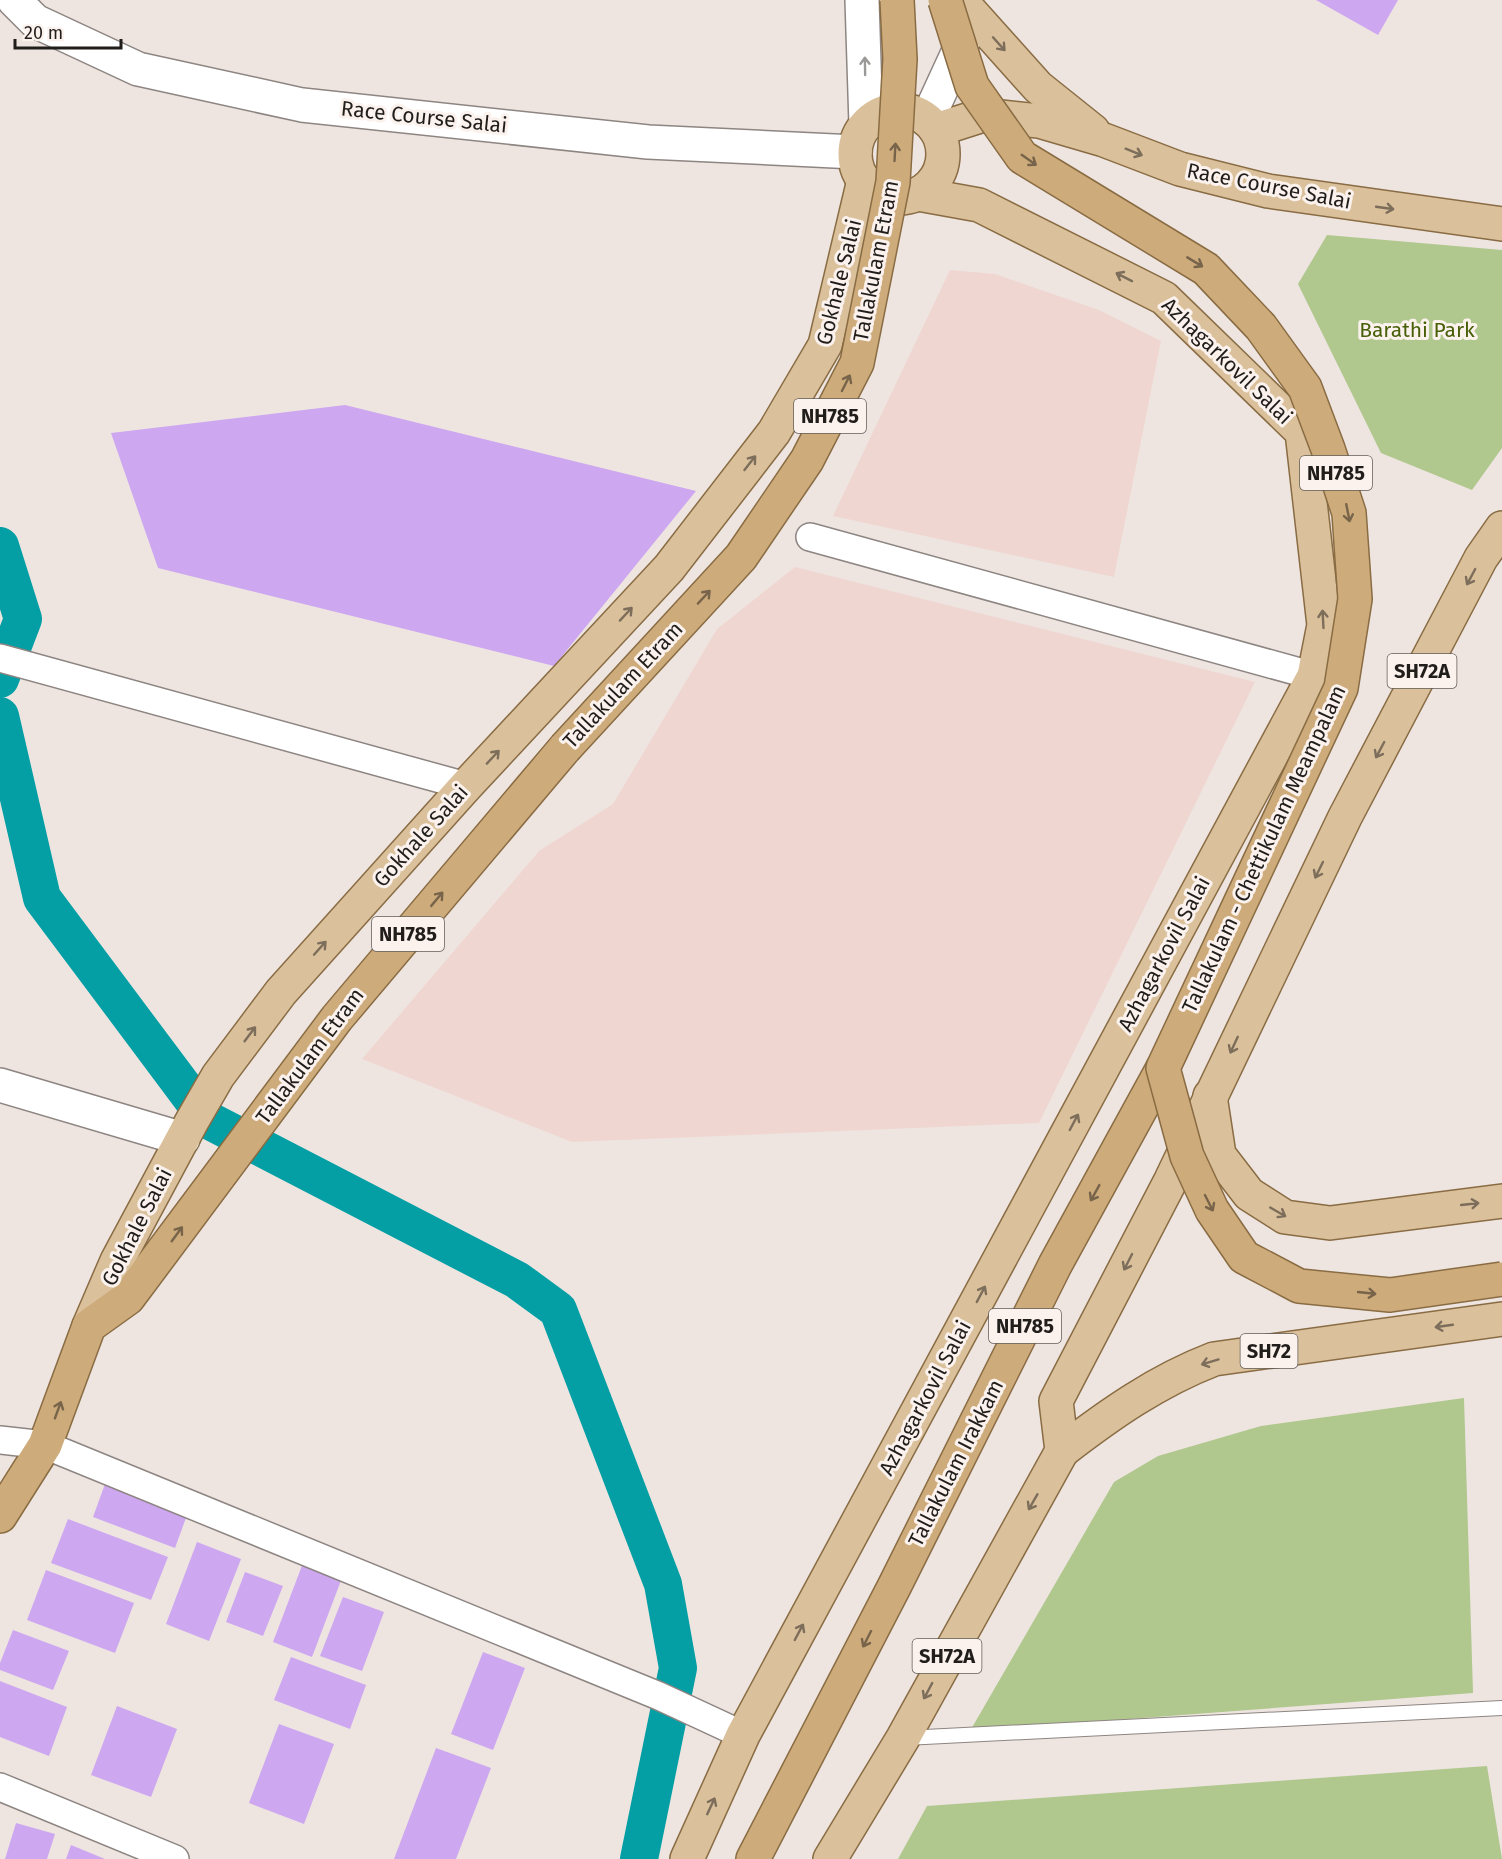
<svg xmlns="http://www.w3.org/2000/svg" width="1502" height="1859" viewBox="0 0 1502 1859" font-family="'Fira Sans',sans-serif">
<rect width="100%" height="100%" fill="#eee5e1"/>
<g fill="#f0d6d1">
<path d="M950 270 995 274 1099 310 1161 341 1114 577 833 516Z"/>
<path d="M795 567 1255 682 1039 1123 572 1142 362 1059 539 851 613 804 717 629Z"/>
</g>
<g fill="#b0c78d">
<path d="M1327 235 1502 250V448L1472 490 1381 453 1298 284Z"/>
<path d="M1464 1398 1473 1693 970 1731 1114 1482 1158 1456 1261 1426Z"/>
<path d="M1487 1766 1502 1859H898L927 1806Z"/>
</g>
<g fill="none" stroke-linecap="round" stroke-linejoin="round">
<g stroke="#039fa4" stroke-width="38">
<path d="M0 546 23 619 0 679"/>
<path d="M0 716 42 898 208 1120 517 1280 558 1310 663 1584 678 1668 639 1859"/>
</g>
</g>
<g fill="#cda7f0">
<path d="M1316 0H1398L1378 35Z"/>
<path d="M345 405 696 491 554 666 158 568 111 433Z"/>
<path d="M105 1484 187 1515 175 1548 93 1517Z"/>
<path d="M68 1519 168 1557 151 1600 51 1563Z"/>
<path d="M197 1542 241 1559 209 1641 166 1624Z"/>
<path d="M306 1555 345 1570 312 1657 273 1642Z"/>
<path d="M46 1570 134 1603 115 1653 27 1620Z"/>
<path d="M245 1572 283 1586 263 1636 226 1622Z"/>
<path d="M343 1597 384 1612 362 1671 320 1656Z"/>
<path d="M13 1630 69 1651 53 1690 0 1670V1663Z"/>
<path d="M483 1652 525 1668 493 1750 451 1734Z"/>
<path d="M291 1657 366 1685 350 1729 274 1700Z"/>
<path d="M0 1681 67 1707 49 1756 0 1737Z"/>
<path d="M117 1706 177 1729 151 1797 91 1775Z"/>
<path d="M279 1724 334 1744 304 1824 249 1803Z"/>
<path d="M436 1748 491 1768 456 1859H394Z"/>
<path d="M16 1823 55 1834 47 1859H5Z"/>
<path d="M71 1845 105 1859H66Z"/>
</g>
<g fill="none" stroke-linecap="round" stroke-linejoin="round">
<g stroke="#8d8582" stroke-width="16">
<path id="service" d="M905 1738 1502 1708"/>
</g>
<g stroke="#8d8582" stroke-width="30">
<g id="minor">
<path d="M810 537 1314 676"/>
<path d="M0 658 466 786"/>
<path d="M0 1440 45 1445 659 1696 743 1735"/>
<path d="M0 1787 175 1859"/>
</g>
</g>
<g stroke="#8d8582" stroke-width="36">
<path id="tertiary" d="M14 0 35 21 138 69 302 105 648 142 855 152"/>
</g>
<g stroke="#8d8582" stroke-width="36">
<g id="secondary">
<path d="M862 0 866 125"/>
<path d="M927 120 963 42 962 29"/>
<path d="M0 1085 183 1139"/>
</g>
</g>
<g stroke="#896c43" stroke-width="36">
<g id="primary">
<path d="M960 0 1038 87 1093 131"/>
<circle cx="899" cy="154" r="44"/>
<path d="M936 130 983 115 1039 121 1104 140 1180 169 1268 191 1502 224"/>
<path d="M1210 1096 1219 1155 1249 1194 1285 1217 1330 1223 1502 1201"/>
<path d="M89 1326 117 1261 192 1121 218 1076 281 992 466 786 669 568 774 432 825 345 864 180"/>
<path d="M1062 1451C1110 1414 1157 1381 1214 1359L1502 1319"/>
<path d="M687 1859 743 1735 1314 676 1324 625 1302 432 1164 298 979 205 918 194"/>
<path d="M830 1859 903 1738 1062 1451 1056 1401 1171 1180 1345 817 1481 558 1502 528"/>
</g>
</g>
<g stroke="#896c43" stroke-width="36">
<g id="trunk">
<path d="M0 1516 45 1445 89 1326 128 1298 337 1018 565 748"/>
<path d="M753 1859 894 1587 1055 1265 1163 1068"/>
</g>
</g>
<use href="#service" stroke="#fff" stroke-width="14"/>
<use href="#minor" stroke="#fff" stroke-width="27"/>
<use href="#tertiary" stroke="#fff" stroke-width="33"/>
<use href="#secondary" stroke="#fff" stroke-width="33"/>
<use href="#primary" stroke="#dac09b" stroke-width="33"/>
<use href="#trunk" stroke="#ceab7a" stroke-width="33"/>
<g stroke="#896c43" stroke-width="36" stroke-linecap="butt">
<g id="trunk-bridge">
<path d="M945 0 972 86 1022 157 1206 269 1261 327 1305 388 1328 449 1349 513 1355 599 1341 688 1163 1068 1187 1156 1212 1210 1244 1257 1299 1286 1390 1295 1502 1279"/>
<path d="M565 748 741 557 807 460 857 363 893 182 900 59 897 0"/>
</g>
</g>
<use href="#trunk-bridge" stroke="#ceab7a" stroke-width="33"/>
</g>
<defs><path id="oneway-shaft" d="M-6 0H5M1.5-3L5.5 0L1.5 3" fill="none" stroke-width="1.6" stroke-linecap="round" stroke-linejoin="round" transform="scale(1.5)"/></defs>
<g stroke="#7d6e5b">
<use href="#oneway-shaft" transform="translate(999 44) rotate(48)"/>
<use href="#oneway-shaft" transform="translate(1134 152) rotate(22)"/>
<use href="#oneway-shaft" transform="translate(1385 208) rotate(8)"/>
<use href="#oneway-shaft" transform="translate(1124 277) rotate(-153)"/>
<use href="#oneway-shaft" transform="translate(750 463) rotate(-52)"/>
<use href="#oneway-shaft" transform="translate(1471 577) rotate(118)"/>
<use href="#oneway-shaft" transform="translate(626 614) rotate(-47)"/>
<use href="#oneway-shaft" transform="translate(1323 619) rotate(-93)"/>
<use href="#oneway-shaft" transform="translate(1380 750) rotate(118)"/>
<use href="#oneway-shaft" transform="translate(493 757) rotate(-47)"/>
<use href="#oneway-shaft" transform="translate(1319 870) rotate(116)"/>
<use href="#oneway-shaft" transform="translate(320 948) rotate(-48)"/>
<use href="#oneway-shaft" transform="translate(250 1034) rotate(-53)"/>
<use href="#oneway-shaft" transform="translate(1234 1045) rotate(115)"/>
<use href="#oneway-shaft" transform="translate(1074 1122) rotate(-62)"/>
<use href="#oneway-shaft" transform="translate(1470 1204) rotate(-6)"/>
<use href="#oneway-shaft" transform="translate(1278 1212) rotate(30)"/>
<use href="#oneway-shaft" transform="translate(1128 1262) rotate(117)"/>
<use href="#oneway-shaft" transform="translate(981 1294) rotate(-62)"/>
<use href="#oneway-shaft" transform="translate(1444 1326) rotate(172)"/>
<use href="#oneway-shaft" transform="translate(1210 1362) rotate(163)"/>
<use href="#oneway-shaft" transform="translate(1033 1502) rotate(120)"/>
<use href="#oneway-shaft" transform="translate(799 1632) rotate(-62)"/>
<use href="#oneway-shaft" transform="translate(928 1691) rotate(118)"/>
<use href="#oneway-shaft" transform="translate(711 1806) rotate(-65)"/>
</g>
<use stroke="#9b9998" href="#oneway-shaft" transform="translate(865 66) rotate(-91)"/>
<g stroke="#77644a">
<use href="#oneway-shaft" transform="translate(895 152) rotate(-87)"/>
<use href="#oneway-shaft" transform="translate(1029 160) rotate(35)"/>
<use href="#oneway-shaft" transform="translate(1195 262) rotate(31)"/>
<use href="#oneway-shaft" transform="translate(846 383) rotate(-63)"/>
<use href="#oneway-shaft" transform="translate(1348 513) rotate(79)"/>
<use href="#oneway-shaft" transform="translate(704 597) rotate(-47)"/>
<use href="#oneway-shaft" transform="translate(437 899) rotate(-50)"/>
<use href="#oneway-shaft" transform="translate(1095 1193) rotate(119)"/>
<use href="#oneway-shaft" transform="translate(1209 1203) rotate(63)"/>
<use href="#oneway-shaft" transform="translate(177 1234) rotate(-54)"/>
<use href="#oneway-shaft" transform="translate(1367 1293) rotate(6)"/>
<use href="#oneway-shaft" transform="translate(58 1410) rotate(-70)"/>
<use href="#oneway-shaft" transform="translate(867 1639) rotate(117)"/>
</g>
<g text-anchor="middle" stroke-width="6" stroke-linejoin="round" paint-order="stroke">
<g fill="#fbf2ee" stroke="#625d5a" stroke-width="1.5">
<rect x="794" y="399" width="72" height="34" rx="4.5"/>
<rect x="1300" y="456" width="72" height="34" rx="4.5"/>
<rect x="1387.5" y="654" width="69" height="34" rx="4.5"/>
<rect x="372" y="917" width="72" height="34" rx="4.5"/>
<rect x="989" y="1309" width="72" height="34" rx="4.5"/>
<rect x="1240.5" y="1334" width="57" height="34" rx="4.5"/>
<rect x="912.5" y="1639" width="69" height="34" rx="4.5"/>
</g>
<g font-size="20" font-weight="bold" fill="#201d1b">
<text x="830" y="423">NH785</text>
<text x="1336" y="480">NH785</text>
<text x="1422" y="678">SH72A</text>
<text x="408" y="941">NH785</text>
<text x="1025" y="1333">NH785</text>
<text x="1269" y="1358">SH72</text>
<text x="947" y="1663">SH72A</text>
</g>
<g font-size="21" fill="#201d1b" stroke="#fbf2ee">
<text transform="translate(424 117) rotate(6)" y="7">Race Course Salai</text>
<text transform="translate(1269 186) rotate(11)" y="7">Race Course Salai</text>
<text transform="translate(876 261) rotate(-79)" y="7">Tallakulam Etram</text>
<text transform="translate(839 282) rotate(-76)" y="7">Gokhale Salai</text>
<text transform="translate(1227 361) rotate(44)" y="7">Azhagarkovil Salai</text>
<text transform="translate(623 685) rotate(-47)" y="7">Tallakulam Etram</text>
<text transform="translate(421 836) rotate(-48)" y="7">Gokhale Salai</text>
<text transform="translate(1264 849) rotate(-65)" y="7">Tallakulam - Chettikulam Meampalam</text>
<text transform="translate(1164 954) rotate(-62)" y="7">Azhagarkovil Salai</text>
<text transform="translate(310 1056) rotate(-53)" y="7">Tallakulam Etram</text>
<text transform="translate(137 1227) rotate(-63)" y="7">Gokhale Salai</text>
<text transform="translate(925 1398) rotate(-62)" y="7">Azhagarkovil Salai</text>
<text transform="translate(956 1463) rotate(-63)" y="7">Tallakulam Irakkam</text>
</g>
<g font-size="21" fill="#486008" stroke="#fbf2ee">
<text x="1417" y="337">Barathi Park</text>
</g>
</g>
<path d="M15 39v9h106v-9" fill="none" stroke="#201d1b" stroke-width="3"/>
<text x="24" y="39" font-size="18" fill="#201d1b" stroke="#fbf2ee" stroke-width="4.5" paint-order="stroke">20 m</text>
</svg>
